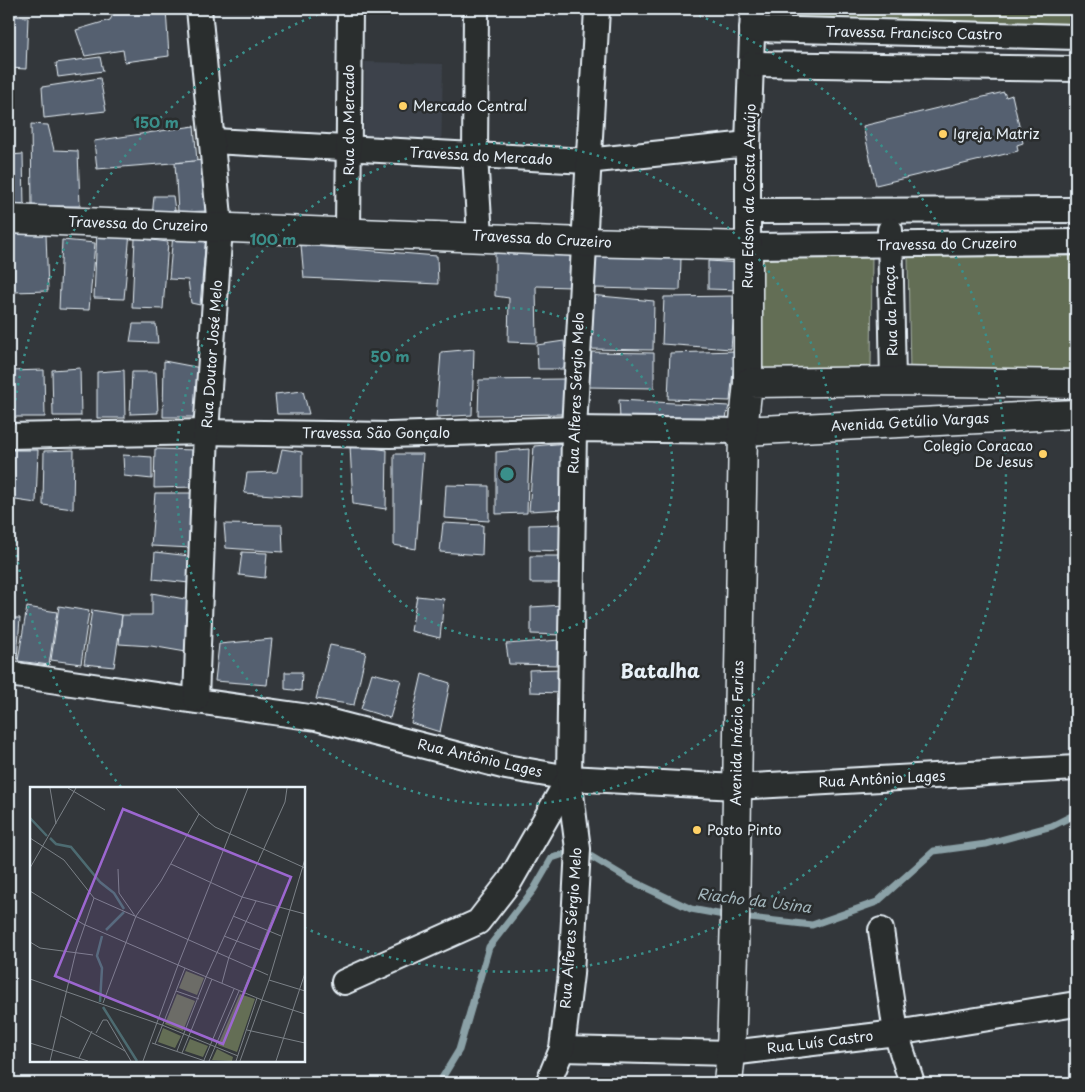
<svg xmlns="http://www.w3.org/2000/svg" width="1085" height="1092" viewBox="0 0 1085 1092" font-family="'Playpen Sans',sans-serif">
<rect width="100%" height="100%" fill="#33373b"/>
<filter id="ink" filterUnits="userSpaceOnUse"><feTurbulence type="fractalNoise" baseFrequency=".02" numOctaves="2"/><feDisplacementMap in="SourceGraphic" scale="10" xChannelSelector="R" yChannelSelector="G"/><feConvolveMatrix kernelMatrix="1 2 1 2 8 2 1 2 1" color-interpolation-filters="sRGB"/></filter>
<g filter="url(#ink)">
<path fill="#3d434b" d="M365 62 443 64 441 154 363 149Z"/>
<g fill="#646e55" stroke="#a6b0a6">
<path d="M765 9H1076V25L765 18Z"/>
<path d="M872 256 871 371 761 372V258Z"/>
<path d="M1076 256V373H910L908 257Z"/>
</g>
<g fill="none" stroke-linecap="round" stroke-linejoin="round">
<g stroke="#8ba1a7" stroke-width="7">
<path d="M582 851 630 880 691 909 729 916"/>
<path d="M740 917 812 925 877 902 934 851 986 844 1052 826 1076 814"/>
<path d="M439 1083 459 1050 489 947 534 889 552 858 573 851"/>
</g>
</g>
<g fill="#556070" stroke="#e8f1f8">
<path d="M116 9H166L169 56 125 62 123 50 85 56 76 30 110 20Z"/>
<path d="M9 16 28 17 26 69 9 68Z"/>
<path d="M100 57 103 71 58 77 56 63Z"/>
<path d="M100 78 106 111 44 118 42 87Z"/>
<path d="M1004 92 1006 97 1012 95 1023 143 1017 145 1018 151 876 185 863 126Z"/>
<path d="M31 124 48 125 54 150 78 151 80 206H32Z"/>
<path d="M194 126 197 161 97 169 94 141Z"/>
<path d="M23 154 24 207H9V155Z"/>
<path d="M203 160 208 211 178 212 175 163Z"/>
<path d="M154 196H173L176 217H152Z"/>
<path d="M97 229 130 232 124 299 94 298Z"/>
<path d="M14 231 46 234 48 291 13 292Z"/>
<path d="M173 234 206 237 200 305 191 303 188 280 169 279Z"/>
<path d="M135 238 168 242 163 309 132 308Z"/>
<path d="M62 240 95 243 89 310 59 309Z"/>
<path d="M301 245 437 256 438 284 304 278Z"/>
<path d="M495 253H574L571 287 536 286 537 343 508 342 509 298 495 296Z"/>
<path d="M595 254 681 258 680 290 594 288Z"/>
<path d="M708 261 742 263 741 290 708 289Z"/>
<path d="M590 295 654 301 653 350 586 349Z"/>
<path d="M735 296 731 349 662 344 664 297Z"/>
<path d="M133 324H156L158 343 130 342Z"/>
<path d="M564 341 566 369H538L537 345Z"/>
<path d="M474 349 472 415 436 417 441 352Z"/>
<path d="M735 351 730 401 668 399 670 353Z"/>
<path d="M590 352 654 353V388L587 387Z"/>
<path d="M164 361 201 368 198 417H163Z"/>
<path d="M80 368 81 416H53L52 370Z"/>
<path d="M44 370 45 417H9V371Z"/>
<path d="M124 370 125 418H97V372Z"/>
<path d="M132 372H156L158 413 130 414Z"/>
<path d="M565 379 567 414 478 415 479 380Z"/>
<path d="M303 391 309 414H277L275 394Z"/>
<path d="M619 400 729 406 725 422 620 419Z"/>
<path d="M567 443 565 509 529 511 534 446Z"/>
<path d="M350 445 387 450 386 509 353 504Z"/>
<path d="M155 449 197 450 196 487 154 488Z"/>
<path d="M282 449 302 452V497L244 493 247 473 277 472Z"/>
<path d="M529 449 527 513 496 514V452Z"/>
<path d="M9 450H38L36 503 9 499Z"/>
<path d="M74 450 73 509 43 505 44 451Z"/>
<path d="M394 454H423L416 549 394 545Z"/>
<path d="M123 455 152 457V479L124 476Z"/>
<path d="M446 485 489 486V521L444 518Z"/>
<path d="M155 493H195L192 548 151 546Z"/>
<path d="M443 523 483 525 482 555 440 552Z"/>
<path d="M224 524 282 525 283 552 226 548Z"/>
<path d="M564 524V551L529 550V525Z"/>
<path d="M155 552 190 556 189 583 153 579Z"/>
<path d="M242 552 267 553 265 578 239 575Z"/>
<path d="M530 556H565L563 583H530Z"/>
<path d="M152 593 190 600 186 652 151 646 119 644 122 615H152Z"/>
<path d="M417 596 444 599 440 638 411 631Z"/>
<path d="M563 605V635L531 634V607Z"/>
<path d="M59 606 89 611 81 664 51 660Z"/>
<path d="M27 607 57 612 49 665 18 661Z"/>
<path d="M92 610 122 615 114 667 84 664Z"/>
<path d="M9 618H20L17 659 9 658Z"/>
<path d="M272 639 267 685 215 681 219 644Z"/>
<path d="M560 640 561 665 509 664 506 644Z"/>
<path d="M330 645 366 652 354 705 316 699Z"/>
<path d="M560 669 561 693 530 692 529 670Z"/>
<path d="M285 672H302L301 691 285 689Z"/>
<path d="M372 673 401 680 390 718 361 709Z"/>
<path d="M422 674 450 683 440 732 411 723Z"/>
</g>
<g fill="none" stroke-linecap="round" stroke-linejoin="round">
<g stroke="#e8f1f8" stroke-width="28">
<g id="minor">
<path d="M476 9 475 156 480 236"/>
<path d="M753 9 748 144V246L1076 242"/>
<path d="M752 29 1076 37"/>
<path d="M752 64 1076 69"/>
<path d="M213 141 587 161 748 144"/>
<path d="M748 211 1076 210"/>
<path d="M890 230 893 381"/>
<path d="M348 231 350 9"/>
<path d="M9 436 206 432 390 435 574 429 743 431"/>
<path d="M9 674 316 718 506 767 569 778 736 787 1076 768"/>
<path d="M196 699 206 432 220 227 199 9"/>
<path d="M881 930 896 1033 912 1083"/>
<path d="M344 982 478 922 510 881 569 778"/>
<path d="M562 1049 731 1053 896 1033 1076 1004"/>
<path d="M548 1083 562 1049 571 974 578 849 569 778 574 429 597 9"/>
</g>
</g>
<g stroke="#e8f1f8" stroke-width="31">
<path id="tertiary" d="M9 219 583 242 748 246V383"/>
</g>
<g stroke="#e8f1f8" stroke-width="31">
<g id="primary">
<path d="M743 431 1076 414"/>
<path d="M728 1083 731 1053 735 917 743 431 748 383 893 381 1076 384"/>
</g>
</g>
<use href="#minor" stroke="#2a2d2e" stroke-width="24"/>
<use href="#tertiary" stroke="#2a2d2e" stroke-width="28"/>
<use href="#primary" stroke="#2a2d2e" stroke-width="28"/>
</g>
</g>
<g fill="none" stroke="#3a8f8a" stroke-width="2.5" stroke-dasharray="2.5 5">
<circle cx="507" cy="474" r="166"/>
<circle cx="507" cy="474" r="331"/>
<path d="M121 787A497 497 0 0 1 329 10M685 10A497 497 0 1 1 305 928"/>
</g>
<g fill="#ffd166" stroke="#2a2d2e" stroke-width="2">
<circle cx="403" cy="106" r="5"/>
<circle cx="943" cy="134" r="5"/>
<circle cx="1043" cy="454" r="5"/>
<circle cx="697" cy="830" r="5"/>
</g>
<g text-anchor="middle" stroke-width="5" stroke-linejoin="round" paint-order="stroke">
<g font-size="14" fill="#e8f1f8" stroke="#2a2d2e">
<text transform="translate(914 33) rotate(1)" y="5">Travessa Francisco Castro</text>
<text transform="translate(349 120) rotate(-90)" y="5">Rua do Mercado</text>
<text transform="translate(481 156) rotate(3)" y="5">Travessa do Mercado</text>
<text transform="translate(749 196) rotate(-89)" y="5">Rua Edson da Costa Araújo</text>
<text transform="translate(138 224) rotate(2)" y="5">Travessa do Cruzeiro</text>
<text transform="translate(542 239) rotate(3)" y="5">Travessa do Cruzeiro</text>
<text transform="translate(947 244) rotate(-1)" y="5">Travessa do Cruzeiro</text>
<text transform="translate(891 311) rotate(-92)" y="5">Rua da Praça</text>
<text transform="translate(212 354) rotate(-86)" y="5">Rua Doutor José Melo</text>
<text transform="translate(576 393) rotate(-88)" y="5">Rua Alferes Sérgio Melo</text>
<text transform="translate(910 422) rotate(-3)" y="5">Avenida Getúlio Vargas</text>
<text x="376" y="438">Travessa São Gonçalo</text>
<text transform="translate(737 733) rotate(-89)" y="5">Avenida Inácio Farias</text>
<text transform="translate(480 758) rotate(13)" y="5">Rua Antônio Lages</text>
<text transform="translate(882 779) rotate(-3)" y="5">Rua Antônio Lages</text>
<text transform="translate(571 928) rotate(-86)" y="5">Rua Alferes Sérgio Melo</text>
<text transform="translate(820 1042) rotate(-7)" y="5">Rua Luís Castro</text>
</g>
<g font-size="14" fill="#e8f1f8" stroke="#2a2d2e" text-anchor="start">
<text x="413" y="111">Mercado Central</text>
<text x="953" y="139">Igreja Matriz</text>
<text x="1033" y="451" text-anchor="end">Colegio Coracao<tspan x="1033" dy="16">De Jesus</tspan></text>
<text x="707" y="835">Posto Pinto</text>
</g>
<g font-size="15" font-style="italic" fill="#a2b5bb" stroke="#2a2d2e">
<text transform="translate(754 901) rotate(7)" y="5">Riacho da Usina</text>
</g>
<g font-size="19" font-weight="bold" fill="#e8f1f8" stroke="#2a2d2e">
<text x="660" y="678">Batalha</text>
</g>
</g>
<g transform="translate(30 787)">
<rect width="275" height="275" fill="#33373b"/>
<path d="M156 184 174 191 167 208 149 201ZM147 207 165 214 153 244 135 237ZM210 207 225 212 207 265 188 258ZM133 241 151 249 145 261 128 255ZM160 252 178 259 173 270 155 264ZM187 262 203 270 202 274 182 273Z" fill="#646e55"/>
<path fill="none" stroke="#4d6b71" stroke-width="2.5" d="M0 31 17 49M20 51 26 57 41 60 70 95 84 106 94 122M76 143 94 125M70 215 72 181 67 169 72 149M73 220 107 274"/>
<path fill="none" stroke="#7b8187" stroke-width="1" d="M20 1 26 37M38 1 75 23M146 1 169 27 185 40 275 81M0 51 34 73 64 111 238 188M141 77 212 110 275 127M0 81 46 1M88 82 89 106 105 129M0 104 53 137 155 181 125 257M203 129 251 149M194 149 230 163M0 155 10 161 63 168M148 178 218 1M155 181 232 213 275 227M0 192 132 238 208 269M239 193 275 204M192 196 199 170 226 114M146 204 169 212M213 205 247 120M73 216 106 129 131 94 169 27M31 229 95 264M217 243 275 256M66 246 73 233H77L101 274M0 256 58 274M122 256 175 274M147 264 176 190 255 15 257 1M152 266 182 192M49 271 62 244M174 273 204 202M20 274 46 164 64 111M113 274 148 178M179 274 209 204M206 274 227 211M210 274 239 193 275 72M246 274 275 186"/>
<path fill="#9c67d0" fill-opacity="0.15" stroke="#9c67d0" stroke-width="2.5" d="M93 22 261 90 193 257 25 189Z"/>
<rect width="275" height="275" fill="none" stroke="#e8f1f8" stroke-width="2.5"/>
</g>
<circle cx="507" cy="474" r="8" fill="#3a8f8a" stroke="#2a2d2e" stroke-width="2.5"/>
<g font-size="15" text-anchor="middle" font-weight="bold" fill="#3a8f8a" stroke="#2a2d2e" stroke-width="5" stroke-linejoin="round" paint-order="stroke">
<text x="156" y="128">150 m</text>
<text x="273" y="245">100 m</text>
<text x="390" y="362">50 m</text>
</g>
<rect width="1085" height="1092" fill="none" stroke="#2a2d2e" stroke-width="30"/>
<rect x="15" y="15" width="1055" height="1062" fill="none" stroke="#e8f1f8" stroke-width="2" filter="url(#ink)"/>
</svg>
